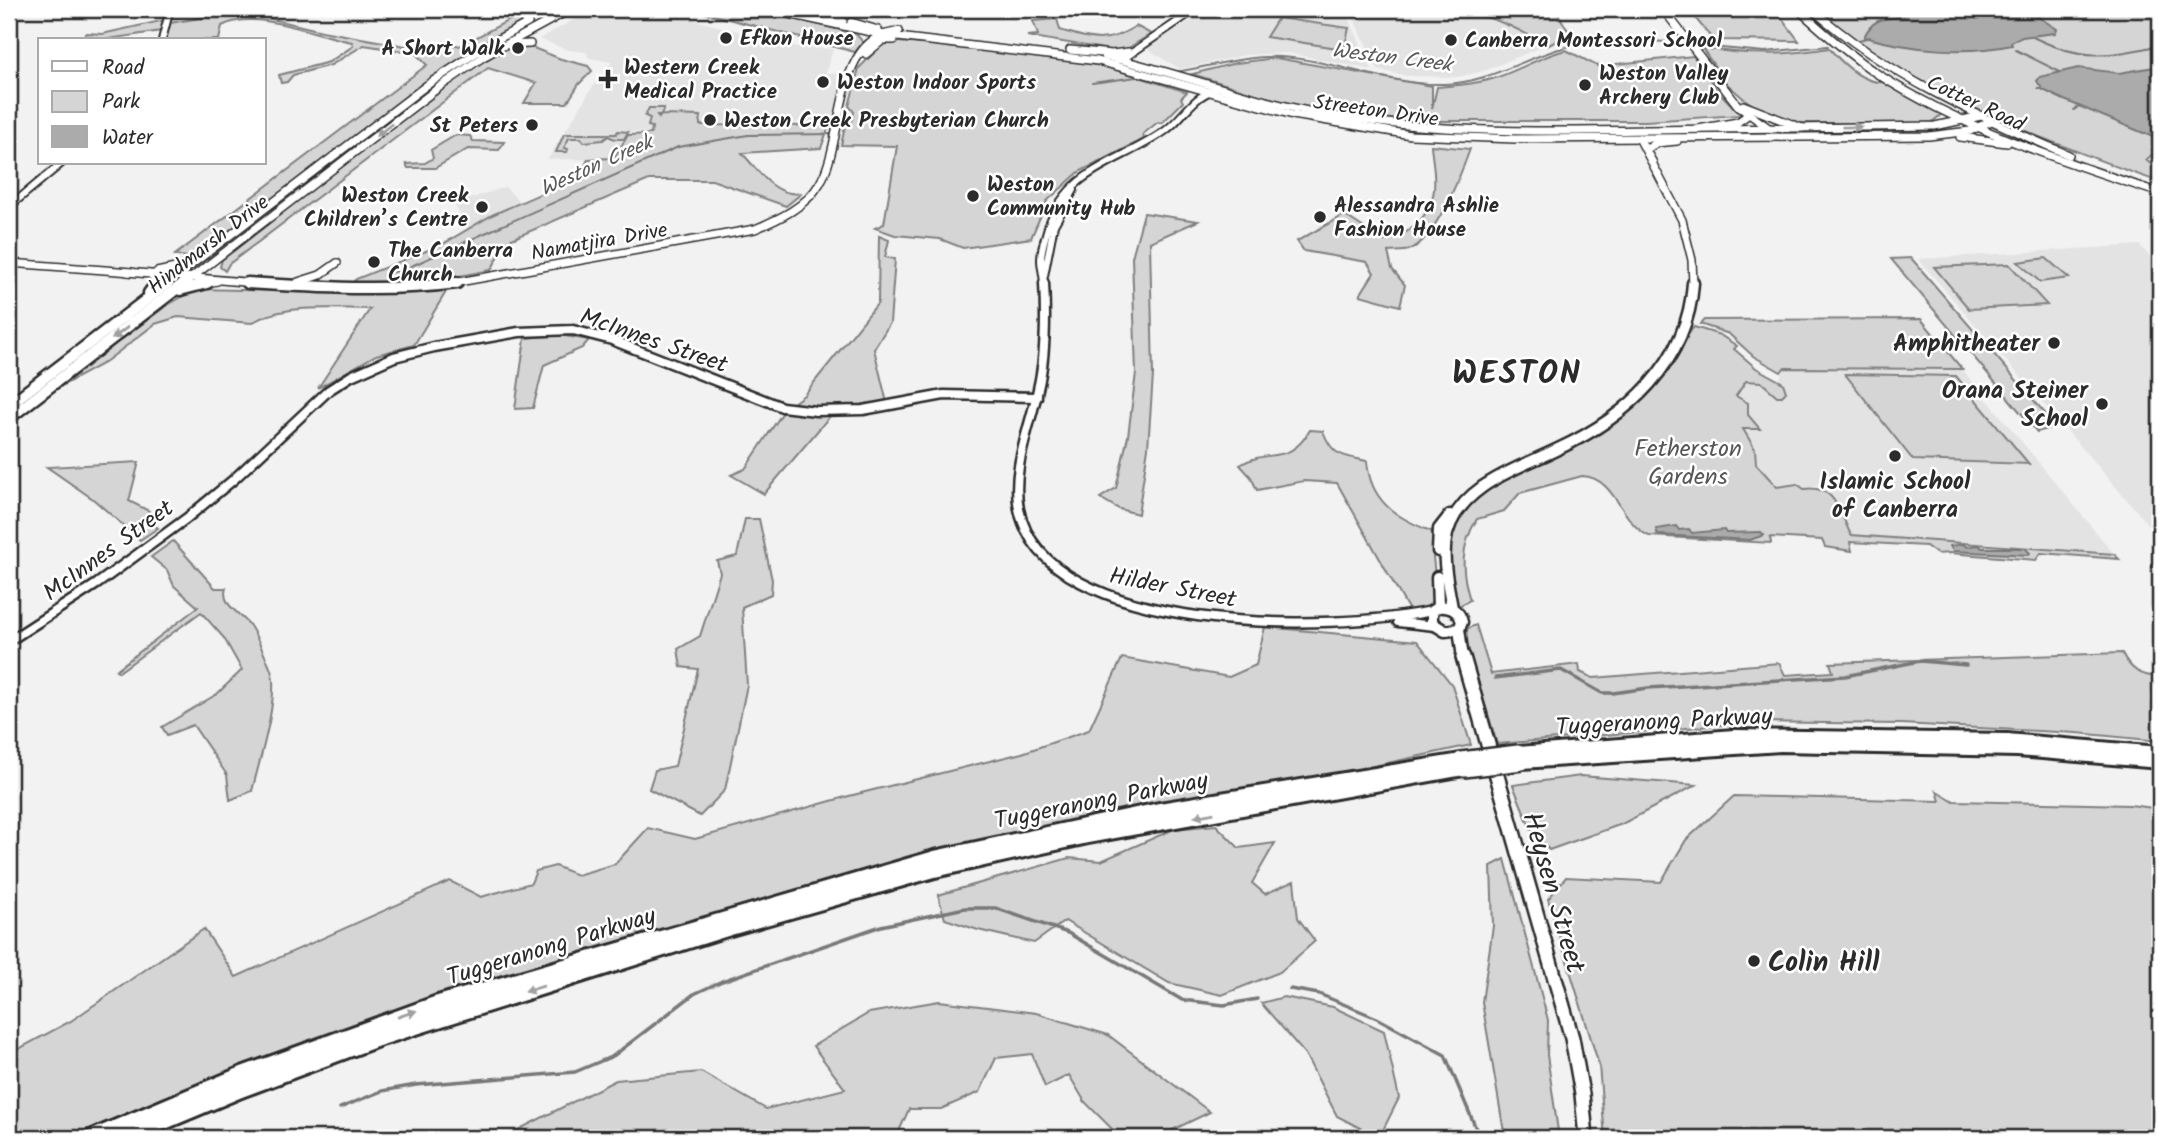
<svg xmlns="http://www.w3.org/2000/svg" width="2169" height="1147" viewBox="0 0 2169 1147" font-family="Kalam,sans-serif">
<rect width="100%" height="100%" fill="#f2f2f2"/>
<filter id="ink" filterUnits="userSpaceOnUse"><feTurbulence type="fractalNoise" baseFrequency=".0143" numOctaves="2"/><feDisplacementMap in="SourceGraphic" scale="14" xChannelSelector="R" yChannelSelector="G"/><feConvolveMatrix kernelMatrix="1 2 1 2 8 2 1 2 1" color-interpolation-filters="sRGB"/></filter>
<g filter="url(#ink)">
<g fill="#e3e3e3">
<path d="M593 9H652L798 47 833 49 826 73 845 74 831 122 655 124 651 132H631L618 160 548 159 593 86 612 62 589 58 586 52 568 50 539 39Z"/>
<path d="M1209 9H1345L1372 70 1289 53 1246 55 1180 69 1146 48Z"/>
<path d="M1349 9H1421L1474 14 1516 26 1546 45 1484 71 1458 77 1407 76 1378 70Z"/>
<path d="M505 187 520 202 468 228 454 204Z"/>
<path d="M2140 245 2160 269V538L1918 259Z"/>
<path d="M1784 368 1962 369 2114 554 1851 535 1830 493 1817 486 1804 489 1796 484 1777 487 1756 464 1755 449 1743 429 1759 428 1748 415 1750 408 1736 397 1746 381 1761 382 1777 396 1783 383 1779 380Z"/>
</g>
<g fill="#d5d5d5" stroke="#808080" stroke-width="2">
<path d="M530 9H547L478 47 430 78 193 258 175 255 427 65 415 53 364 45 331 65 293 75 287 82 281 83 279 75 329 62 353 46 352 42C315 35 255 8 222 26L219 40H166L170 23 218 15 227 10 253 18 260 16 322 31 422 49 445 42 460 46Z"/>
<path d="M690 9H757L856 34 863 42 855 52Z"/>
<path d="M1423 9H1492L1494 13 1557 12 1570 34 1547 46C1502 18 1476 11 1423 9Z"/>
<path d="M1688 9H1775L1799 41 1713 40Z"/>
<path d="M1820 9 1877 12 1892 9H2059L2073 11 2160 9V157L2153 154 2146 160 2160 172V182C2123 170 2087 155 2050 141 1972 110 1877 72 1820 9Z"/>
<path d="M1278 18 1349 28 1344 49 1266 37Z"/>
<path d="M1057 19 1060 30C1094 40 1105 45 1136 26L1151 34 1122 52 1027 36 1038 35 1033 21Z"/>
<path d="M165 20 161 31 102 40H78L87 33 102 34Z"/>
<path d="M886 41 1026 53 1107 67 1187 92 1181 98 1183 102 1162 123 1158 122 1143 134 1144 139 1079 172 1047 201 1031 238 963 248 940 239 895 235 875 228 884 224 897 146 841 145 846 122 852 120 854 112 849 106 859 68Z"/>
<path d="M508 47H531L561 59 588 66 592 71 579 84 567 103H524L536 83 488 68 229 264 225 271 220 267 222 260 411 113 471 69Z"/>
<path d="M1702 48C1746 55 1785 56 1829 48 1842 63 1863 84 1884 82L1942 114 1932 122 1921 123H1791L1760 110 1743 98 1727 84Z"/>
<path d="M1566 50 1597 66 1693 56 1721 94 1741 115 1646 121H1435L1432 113 1431 125 1292 105 1192 74 1236 63 1276 58 1432 86V109L1437 87C1458 85 1478 84 1498 77 1521 69 1542 56 1566 50Z"/>
<path d="M649 108H664L661 115H657L659 118 661 115 701 116 700 125 829 126 821 148 742 153C758 170 775 198 802 193L786 206 712 180H649L507 241 491 270 455 277 414 345 376 355 318 388 370 309C335 309 282 303 252 323L178 317 155 324 104 363 54 390 166 306 196 289 343 292 356 279 441 245 492 215 572 180 582 172 588 159 614 158 628 135 651 134 652 127 648 126 650 118 645 116Z"/>
<path d="M618 131 628 132 624 139H615L608 136 603 140 584 142 581 138H569L564 148 568 149 567 152H556L564 134H616Z"/>
<path d="M456 135 470 136 473 141 504 142 499 150 468 149 435 168H408L406 164 425 163 433 158 431 150Z"/>
<path d="M1431 145 1470 149C1461 174 1435 241 1409 250 1403 252 1394 251 1388 252L1392 269 1405 285 1400 306 1360 295 1374 273 1367 262 1304 251 1297 241 1344 215 1384 241C1406 236 1428 220 1433 195 1437 181 1432 160 1431 145Z"/>
<path d="M1144 213 1198 221 1150 242 1153 375 1148 448 1138 514 1119 509 1100 498 1116 488 1128 436 1136 373 1132 257Z"/>
<path d="M879 236 889 240 885 257 895 259 890 323 874 349 887 403 836 409 764 494 731 475 745 469 785 409 804 395 878 303Z"/>
<path d="M1911 258 2056 426 2037 432 1891 259Z"/>
<path d="M2046 258 2069 278 2040 282 2018 262Z"/>
<path d="M2009 264 2047 305 1969 309 1934 267Z"/>
<path d="M1921 319 1962 369 1784 368 1781 372 1753 356 1729 334 1700 324 1704 320Z"/>
<path d="M1694 327 1720 335 1737 346 1734 349 1756 368 1783 383 1786 392 1782 396H1777L1761 382 1746 381 1736 396 1748 403V415L1760 429H1743L1755 449 1756 464 1777 487 1797 484 1804 489C1835 484 1839 511 1851 535L2114 554 2119 559 2041 553 2036 560 1949 553 1937 554 1926 546 1850 542 1852 551 1825 547 1822 540 1770 537 1771 543 1649 536C1621 524 1616 477 1582 476L1520 493 1504 511 1477 519C1460 546 1461 571 1470 600L1459 606C1451 596 1451 582 1449 570 1435 493 1535 469 1585 440 1602 430 1622 417 1638 404 1651 393 1664 378 1673 364 1681 352 1684 337 1694 327Z"/>
<path d="M559 335 589 340 582 348 544 365 533 408 515 409 525 338Z"/>
<path d="M1845 374 1956 376 2029 464 1913 460Z"/>
<path d="M1310 430 1323 431C1333 457 1341 455 1367 461 1370 501 1396 518 1431 531L1436 543 1433 557 1438 605 1411 614 1337 483 1304 481 1257 490 1251 477 1240 465C1270 447 1288 467 1310 430Z"/>
<path d="M139 462 129 501 149 511 147 520 158 528 140 540 93 499 47 467Z"/>
<path d="M745 519H759L772 580 771 594 742 607 747 685 725 790 700 816 649 789 655 770 675 766 698 669 681 667 678 649 700 636 720 573 717 561 737 556Z"/>
<path d="M173 541 215 588H226C220 606 244 615 250 626 257 636 266 658 271 670 280 696 259 762 252 791L230 800 227 775 193 725 167 735 162 727 217 694 242 670 224 638 201 612 119 672 116 670 198 607 174 586 167 570 151 557Z"/>
<path d="M1476 625 1491 674 1579 664 1580 672 1593 678 1779 663 1785 675 1833 672 1830 663 2122 653C2131 671 2141 676 2160 677V741L2077 733 1901 724 1758 722 1497 744 1465 638 1468 628Z"/>
<path d="M1265 627 1417 641 1452 685 1471 745 1253 792 344 1031 76 1138H9V1054L71 1021 204 929 236 977 450 881 481 897 531 883 536 871 555 866 577 875 615 864 648 828 695 839 849 796 1022 753 1089 730 1122 658 1229 677 1256 665Z"/>
<path d="M1581 776 1696 785 1622 824 1549 850 1530 827 1513 785Z"/>
<path d="M1937 791 1954 801 2130 805 2160 809V1138H1605L1599 1065 1548 899 1566 877 1661 882 1686 840 1734 796 1940 801Z"/>
<path d="M1216 825 1239 848 1275 843 1252 883 1265 894 1294 881 1298 918 1315 941 1280 972 1222 995 1169 983 1065 921 1034 943 978 930 945 919 938 895 1069 858 1101 861 1174 829Z"/>
<path d="M1505 859 1548 1020 1547 1055 1559 1138H1505L1482 1002 1493 926 1491 866Z"/>
<path d="M1284 997 1333 1007 1384 1031 1399 1098 1379 1138 1337 1116 1305 1054 1261 1003Z"/>
<path d="M939 1001 1036 1013 1108 1035 1210 1112 1156 1138H1121L1085 1102 1069 1075 1045 1087 1032 1054 996 1058 980 1092 941 1109H909L896 1138H446L454 1136 504 1137 616 1080 701 1072 766 1109 845 1089 813 1046 869 1013Z"/>
</g>
<g fill="#ababab" stroke="#787878" stroke-width="2">
<path d="M1914 9H2026L2057 29 2055 33 2022 37 2011 42 2012 45C1965 55 1911 50 1864 37 1878 7 1899 26 1914 9Z"/>
<path d="M2160 66V140L2062 99 2043 90 2037 81 2040 77 2078 68 2119 73Z"/>
<path d="M1676 526 1679 530 1689 529 1692 533 1724 530 1726 533 1761 532 1764 535 1750 540 1658 535 1656 529Z"/>
<path d="M1964 544 1966 547 1979 545 1982 548H2025L2030 553 2028 555 1953 551 1950 546Z"/>
</g>
<g fill="none" stroke-linecap="round" stroke-linejoin="round">
<g stroke="#787878" stroke-width="2">
<path d="M2033 37C2081 61 2109 57 2160 45"/>
<path d="M1859 40 1870 37"/>
<path d="M1701 46 1764 52 1828 46"/>
<path d="M2016 50 2060 72"/>
<path d="M1175 72C1210 67 1245 55 1281 57 1336 60 1388 86 1444 84 1488 83 1524 58 1566 47 1604 38 1644 40 1683 43"/>
<path d="M1092 83 1144 76"/>
<path d="M2038 89H2042"/>
<path d="M2074 110 2079 106"/>
<path d="M2159 151 2151 162 2160 168"/>
<path d="M383 275 407 268 678 147 748 135 833 134"/>
</g>
<g stroke="#787878" stroke-width="3.5">
<path d="M1495 678 1561 670 1602 693H1613L1648 688 1845 676 1920 661 1966 665"/>
<path d="M1290 989 1319 994 1377 1018 1445 1055 1480 1138"/>
<path d="M340 1108 382 1091 416 1085 575 1072 613 1056 694 994 722 981 881 926 965 908H995L1068 933 1182 1000 1224 1005 1257 999"/>
</g>
<g stroke="#2b2b2b" stroke-width="10">
<g id="tertiary-far1">
<path d="M162 40 170 9"/>
<path d="M1116 60 1126 57 1196 9"/>
<path d="M9 207 62 163"/>
<path d="M1044 276 1054 225 1074 190"/>
<path d="M1044 285C1044 276 1041 268 1041 259 1041 248 1045 238 1048 227 1068 168 1120 163 1165 131 1183 118 1192 97 1214 90"/>
</g>
</g>
<g stroke="#2b2b2b" stroke-width="13">
<g id="tertiary">
<path d="M1044 283C1046 319 1046 355 1038 389 1030 428 1011 469 1019 509 1045 639 1335 631 1432 611"/>
<path d="M1398 622 1435 626"/>
<path d="M9 641 97 584 187 518 233 480 329 390 351 376 394 357 434 347 519 332 573 330 612 340 782 407 816 411 863 410 944 395 1037 397"/>
</g>
</g>
<g stroke="#2b2b2b" stroke-width="10">
<g id="secondary-far2">
<path d="M1663 9 1739 107 1769 128"/>
<path d="M851 22 878 30 877 40"/>
<path d="M1743 105 1802 128"/>
<path d="M1698 129 1738 122 1749 114"/>
<path d="M1647 149 1656 143 1677 141"/>
<path d="M1653 163 1639 138 1682 220 1692 260 1693 285"/>
<path d="M9 263 132 272"/>
<path d="M127 272 280 285"/>
<path d="M298 282 320 275 337 263"/>
<path d="M442 285 755 229C779 219 806 207 820 183 843 144 835 59 878 37 884 34 893 33 899 31"/>
</g>
</g>
<g stroke="#2b2b2b" stroke-width="15">
<g id="secondary-far1">
<path d="M248 283C319 287 387 292 457 283"/>
<path d="M1438 551 1439 529 1450 515"/>
<path d="M1437 577 1438 607"/>
<path d="M1438 607C1450 606 1459 610 1462 622L1459 629 1445 631 1432 623V611Z"/>
<path d="M1452 608C1448 584 1441 558 1447 534 1460 485 1519 468 1558 449 1627 417 1688 363 1693 283"/>
<path d="M1459 629 1463 658"/>
</g>
</g>
<g stroke="#2b2b2b" stroke-width="18">
<path id="secondary" d="M1463 657 1572 1038 1582 1094 1586 1138"/>
</g>
<g stroke="#2b2b2b" stroke-width="10">
<g id="primary-far1">
<path d="M766 9 889 36 1098 61 1293 115 1411 135 1515 139 1929 136 1970 131 1991 121"/>
<path d="M795 9 843 21"/>
<path d="M1798 9C1823 32 1848 54 1876 73 1962 129 2063 161 2160 193"/>
<path d="M1812 9C1888 76 1977 116 2069 155"/>
<path d="M509 45 530 44"/>
<path d="M1070 50 1112 54 1128 52"/>
<path d="M866 54 883 40H894"/>
<path d="M1105 56C1184 74 1261 105 1341 117 1444 133 1545 132 1648 130 1744 129 1839 127 1935 126L1981 116"/>
<path d="M1960 137 2007 143"/>
<path d="M157 272 189 265"/>
<path d="M152 276 157 283 155 285"/>
<path d="M165 285 427 85 491 43 528 23"/>
<path d="M182 285 438 88 483 57 571 9"/>
<path d="M200 285 217 281"/>
</g>
</g>
<g stroke="#2b2b2b" stroke-width="15">
<g id="primary">
<path d="M180 290 207 283"/>
<path d="M149 293 157 283"/>
<path d="M9 405 168 283"/>
<path d="M9 418 184 283"/>
</g>
</g>
<g stroke="#2b2b2b" stroke-width="6">
<g id="motorway">
<path d="M1734 730 2007 734 2160 747V768L2017 756 1781 751 1522 768 1517 766 1515 762 1517 759 1513 757 1511 753 1513 749 1518 747Z"/>
<path d="M1461 754 1466 756 1468 760 1466 764 1471 769 1469 773 1464 775 1088 843 935 877 731 935 379 1046 242 1097 144 1138H85L87 1132 241 1067 434 997 934 851 1159 803Z"/>
</g>
</g>
<use href="#tertiary-far1" stroke="#fff" stroke-width="6"/>
<use href="#tertiary" stroke="#fff" stroke-width="8"/>
<use href="#secondary-far2" stroke="#fff" stroke-width="7"/>
<use href="#secondary-far1" stroke="#fff" stroke-width="10"/>
<use href="#secondary" stroke="#fff" stroke-width="13"/>
<use href="#primary-far1" stroke="#fff" stroke-width="7"/>
<use href="#primary" stroke="#fff" stroke-width="10"/>
<use href="#motorway" fill="#fff" fill-rule="evenodd"/>
<g stroke="#2b2b2b" stroke-width="20" stroke-linecap="butt">
<g id="motorway-bridge">
<path d="M1461 760 1518 753"/>
<path d="M1464 769 1522 762"/>
</g>
</g>
<use href="#motorway-bridge" stroke="#fff" stroke-width="15"/>
</g>
<defs><path id="oneway-solid" d="M-6-.8H1V-3.2L6.5 0L1 3.2V.8H-6Z" transform="scale(1.75)"/></defs>
<g fill="#a0a0a0">
<use href="#oneway-solid" transform="translate(1852 127) rotate(-1)"/>
<use href="#oneway-solid" transform="translate(384 130) rotate(142)"/>
<use href="#oneway-solid" transform="translate(120 333) rotate(143)"/>
<use href="#oneway-solid" transform="translate(1204 815) rotate(170)"/>
<use href="#oneway-solid" transform="translate(534 989) rotate(163)"/>
<use href="#oneway-solid" transform="translate(407 1014) rotate(-19)"/>
</g>
</g>
<g fill="#2b2b2b" stroke="#fff" stroke-width="2.5">
<circle cx="726" cy="38" r="7"/>
<circle cx="1451" cy="40" r="7"/>
<circle cx="518" cy="48" r="7"/>
<path d="M604.5 68.5h7v7h7v7h-7v7h-7v-7h-7v-7h7z"/>
<circle cx="823" cy="82" r="7"/>
<circle cx="1585" cy="85" r="7"/>
<circle cx="710" cy="120" r="7"/>
<circle cx="532" cy="125" r="7"/>
<circle cx="973" cy="196" r="7"/>
<circle cx="482" cy="207" r="7"/>
<circle cx="1320" cy="217" r="7"/>
<circle cx="374" cy="262" r="7"/>
<circle cx="2054" cy="343" r="7"/>
<circle cx="2102" cy="404" r="7"/>
<circle cx="1895" cy="456" r="7"/>
<circle cx="1754" cy="961" r="7"/>
</g>
<g text-anchor="middle" stroke-width="5" stroke-linejoin="round" paint-order="stroke">
<g font-size="21" font-weight="bold" fill="#2b2b2b" stroke="#fff" text-anchor="start">
<text x="740" y="45">Efkon House</text>
<text x="1465" y="47">Canberra Montessori School</text>
<text x="504" y="55" text-anchor="end">A Short Walk</text>
<text x="624" y="74">Western Creek<tspan x="624" dy="24">Medical Practice</tspan></text>
<text x="1599" y="80">Weston Valley<tspan x="1599" dy="24">Archery Club</tspan></text>
<text x="837" y="89">Weston Indoor Sports</text>
<text x="724" y="127">Weston Creek Presbyterian Church</text>
<text x="518" y="132" text-anchor="end">St Peters</text>
<text x="987" y="191">Weston<tspan x="987" dy="24">Community Hub</tspan></text>
<text x="468" y="202" text-anchor="end">Weston Creek<tspan x="468" dy="24">Children’s Centre</tspan></text>
<text x="1334" y="212">Alessandra Ashlie<tspan x="1334" dy="24">Fashion House</tspan></text>
<text x="388" y="257">The Canberra<tspan x="388" dy="24">Church</tspan></text>
</g>
<g font-size="21" font-style="italic" fill="#585858" stroke="#fff">
<text transform="translate(1392 57) rotate(7)" y="7">Weston Creek</text>
<text transform="translate(596 165) rotate(-24)" y="7">Weston Creek</text>
</g>
<g font-size="21" fill="#2b2b2b" stroke="#fff">
<text transform="translate(1976 103) rotate(25)" y="7">Cotter Road</text>
<text transform="translate(1376 110) rotate(8)" y="7">Streeton Drive</text>
<text transform="translate(599 241) rotate(-10)" y="7">Namatjira Drive</text>
<text transform="translate(208 244) rotate(-38)" y="7">Hindmarsh Drive</text>
</g>
<g font-size="24" fill="#2b2b2b" stroke="#fff">
<text transform="translate(654 340) rotate(19)" y="8">McInnes Street</text>
<text transform="translate(108 550) rotate(-36)" y="8">McInnes Street</text>
<text transform="translate(1173 587) rotate(11)" y="8">Hilder Street</text>
<text transform="translate(1664 721) rotate(-3)" y="8">Tuggeranong Parkway</text>
<text transform="translate(1101 800) rotate(-11)" y="8">Tuggeranong Parkway</text>
<text transform="translate(551 946) rotate(-17)" y="8">Tuggeranong Parkway</text>
</g>
<g font-size="24" font-weight="bold" fill="#2b2b2b" stroke="#fff" text-anchor="end">
<text x="2040" y="351">Amphitheater</text>
<text x="2088" y="398">Orana Steiner<tspan x="2088" dy="28">School</tspan></text>
<text x="1895" y="489" text-anchor="middle">Islamic School<tspan x="1895" dy="28">of Canberra</tspan></text>
</g>
<g font-size="24" fill="#565656" stroke="#fff">
<text x="1688" y="456">Fetherston<tspan x="1688" dy="28">Gardens</tspan></text>
</g>
<g font-size="28" fill="#2b2b2b" stroke="#fff">
<text transform="translate(1555 892) rotate(74)" y="10">Heysen Street</text>
</g>
<g font-size="28" font-weight="bold" fill="#2b2b2b" stroke="#fff" text-anchor="start">
<text x="1768" y="971">Colin Hill</text>
</g>
<g font-size="32" font-weight="bold" letter-spacing="2" fill="#2b2b2b" stroke="#fff">
<text x="1517" y="383">WESTON</text>
</g>
</g>
<rect width="2169" height="1147" fill="none" stroke="#fff" stroke-width="35"/>
<rect x="18" y="18" width="2134" height="1112" fill="none" stroke="#2b2b2b" stroke-width="2.5" filter="url(#ink)"/>
<rect x="38" y="38" width="228" height="126" fill="#ffffff" stroke="#aaaaaa" stroke-width="2"/>
<rect x="52" y="61" width="35" height="10" fill="#ffffff" stroke="#aaaaaa" stroke-width="2"/>
<text x="102" y="74" font-size="21" fill="#2b2b2b">Road</text>
<rect x="52" y="91" width="35" height="21" fill="#d5d5d5" stroke="#aaaaaa" stroke-width="2"/>
<text x="102" y="108" font-size="21" fill="#2b2b2b">Park</text>
<rect x="52" y="126" width="35" height="21" fill="#ababab" stroke="#aaaaaa" stroke-width="2"/>
<text x="102" y="144" font-size="21" fill="#2b2b2b">Water</text>
</svg>
